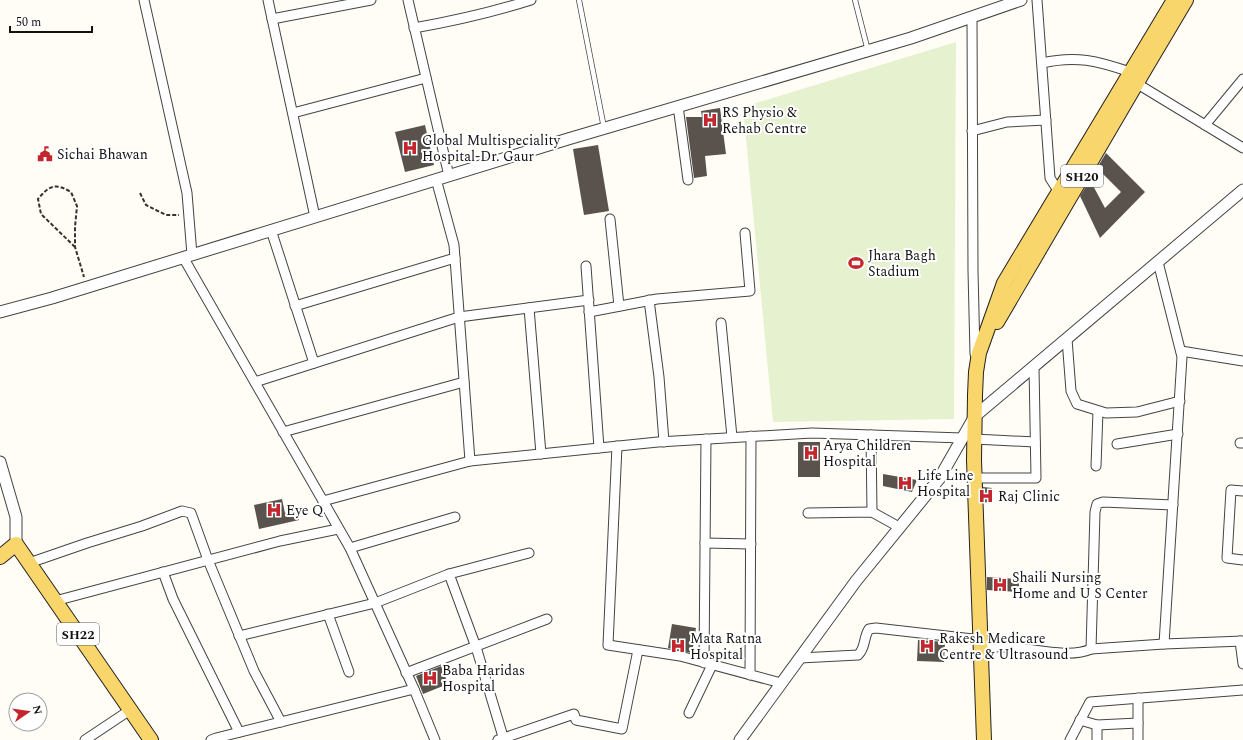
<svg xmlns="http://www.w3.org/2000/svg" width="1243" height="740" viewBox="0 0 1243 740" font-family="Spectral,serif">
<rect width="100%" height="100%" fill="#fffdf5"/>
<path fill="#e6f2cf" d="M956 42 954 419 773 422 743 107Z"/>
<g fill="#5a524d">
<path d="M720 108 726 154 705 156 707 176 694 178 686 117H702L701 111Z"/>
<path d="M425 125 434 165 405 172 395 132Z"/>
<path d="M598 145 609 211 584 215 573 149Z"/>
<path d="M1106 153 1145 192 1100 238 1080 196 1090 180 1105 208 1121 192 1097 168Z"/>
<rect x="798" y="442" width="22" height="35"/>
<path d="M883 474 917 480 912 492 883 486Z"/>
<path d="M983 487 992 488 990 503 984 502Z"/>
<path d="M282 499 285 513 297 510 299 520 259 529 254 505Z"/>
<path d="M987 577 1019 579V592L987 590Z"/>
<path d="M672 624 696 628 692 653 668 648Z"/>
<path d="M918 640 945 642 944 662 917 661Z"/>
<path d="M441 666 448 684 423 694 416 676Z"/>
</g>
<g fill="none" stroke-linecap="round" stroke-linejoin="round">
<g stroke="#444" stroke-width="6">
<g id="service">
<path d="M579 0 604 128"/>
<path d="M855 0 868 51"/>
</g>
</g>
<g stroke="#444" stroke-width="11">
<g id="minor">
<path d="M144 0 187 193 192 255"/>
<path d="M268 0 315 217"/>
<path d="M408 0 449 176"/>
<path d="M1037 0 1050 178 1059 192"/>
<path d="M972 17 973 271 975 354"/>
<path d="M272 19 371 0"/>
<path d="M414 28C454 21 493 12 531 0"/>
<path d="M1042 63C1076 55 1098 61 1130 72"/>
<path d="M1136 83 1243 148"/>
<path d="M678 106 688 180"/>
<path d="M293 113 426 78"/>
<path d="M1205 125 1243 79"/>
<path d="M972 131 1007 122 1046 120"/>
<path d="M436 179 454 245 470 461"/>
<path d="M610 219 619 306"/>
<path d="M271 230 314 363"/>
<path d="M183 257 350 548 414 689 435 740"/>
<path d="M1158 262 1182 357 1164 644"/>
<path d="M586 266 599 448"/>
<path d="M649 300 659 377 664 442"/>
<path d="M295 306 455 258"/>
<path d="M529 308 541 454"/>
<path d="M589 312 657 299 750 291 745 233"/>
<path d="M721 323 732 437"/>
<path d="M1067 339 1071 391 1077 404 1106 413 1137 412 1180 401"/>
<path d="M1181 351 1243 361"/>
<path d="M255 382 459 317 589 300"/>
<path d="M283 432 464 382"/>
<path d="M871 435 872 512"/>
<path d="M974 439 1035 442"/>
<path d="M1240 443H1243"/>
<path d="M1117 444 1178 434"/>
<path d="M617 446 608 645 680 656 781 683"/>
<path d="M1096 466 1098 411"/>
<path d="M975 478H1036L1034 367"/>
<path d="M1243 491 1231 490 1227 558 1243 560"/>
<path d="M323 501 470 461 658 442 812 433 962 438"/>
<path d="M808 513 872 512 899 527"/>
<path d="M705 543 751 544"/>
<path d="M350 548 455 517"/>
<path d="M29 563 87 543 142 526 182 511 191 513 208 560 254 671 281 722"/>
<path d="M163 572 173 599 239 732"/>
<path d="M449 574 476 647 504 740"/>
<path d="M55 601 280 541 338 529"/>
<path d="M328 614 349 672"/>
<path d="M239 636 375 603 449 574 529 553"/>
<path d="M1240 641 1243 664"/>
<path d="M981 646C993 647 1006 647 1018 648 1039 650 1072 658 1091 649L1164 644 1243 641"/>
<path d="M1091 649 1095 512 1097 504 1103 502 1173 505"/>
<path d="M800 658 858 655C866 648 863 638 869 629L876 628 973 639"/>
<path d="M704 663 706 439"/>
<path d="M406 673 547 619"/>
<path d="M750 675 751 436"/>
<path d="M689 713 712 665"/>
<path d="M1080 720 1097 725 1138 723"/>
<path d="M85 740 130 710"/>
<path d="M211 740 216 738 414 689"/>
<path d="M498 740 574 714 576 720 622 729 638 650"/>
<path d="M1070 740 1090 702 1243 690"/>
<path d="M1097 740V725"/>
<path d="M1138 740V698"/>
</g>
</g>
<g stroke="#444" stroke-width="13">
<g id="tertiary">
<path d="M0 312 52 298 568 139 911 38 1021 0"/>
<path d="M0 462 16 517V544"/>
<path d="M740 740 856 581 939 479 975 416 1243 190"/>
</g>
</g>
<g stroke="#222" stroke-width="16">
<g id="primary">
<path d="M997 322 1145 69 1186 0"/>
<path d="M0 557 16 544 151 740"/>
<path d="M984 740 974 460 975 395 976 372 979 353 1004 283 1174 0"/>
</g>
</g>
<g stroke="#333" stroke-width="2" stroke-dasharray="4 2" stroke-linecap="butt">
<path d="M140 193 146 205 166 215H179"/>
<path d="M75 247 41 214 38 199C50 185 55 183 71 192L77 206 75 227V247L84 277"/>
</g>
<use href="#service" stroke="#fff" stroke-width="4.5"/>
<use href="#minor" stroke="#fff" stroke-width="9"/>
<use href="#tertiary" stroke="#fff" stroke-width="11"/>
<use href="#primary" stroke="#f9d66b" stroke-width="14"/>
</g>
<defs>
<g id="hospital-bare" transform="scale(1.2)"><path d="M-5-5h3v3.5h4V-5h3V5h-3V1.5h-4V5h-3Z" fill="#c4262e" stroke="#fff" stroke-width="2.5" paint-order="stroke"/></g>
<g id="civic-bare" transform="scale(1.2)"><path d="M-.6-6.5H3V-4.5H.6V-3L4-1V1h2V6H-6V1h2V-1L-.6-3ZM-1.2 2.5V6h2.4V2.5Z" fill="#c4262e" stroke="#fff" stroke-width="2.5" paint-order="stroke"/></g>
<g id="stadium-bare" transform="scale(1.2)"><path d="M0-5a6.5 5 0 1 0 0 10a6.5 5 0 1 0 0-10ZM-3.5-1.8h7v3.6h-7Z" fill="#c4262e" stroke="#fff" stroke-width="2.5" paint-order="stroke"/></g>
</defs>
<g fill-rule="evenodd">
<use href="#hospital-bare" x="710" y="120"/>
<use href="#hospital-bare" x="410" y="148"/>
<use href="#civic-bare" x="45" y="154"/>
<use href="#stadium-bare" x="856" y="263"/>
<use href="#hospital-bare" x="811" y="453"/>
<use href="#hospital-bare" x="905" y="483"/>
<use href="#hospital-bare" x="986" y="496"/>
<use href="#hospital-bare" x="274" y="510"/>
<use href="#hospital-bare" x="1000" y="585"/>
<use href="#hospital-bare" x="678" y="646"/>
<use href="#hospital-bare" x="927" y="646"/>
<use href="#hospital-bare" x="430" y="678"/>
</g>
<g text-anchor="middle" stroke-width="4" stroke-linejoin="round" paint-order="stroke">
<g fill="#fff" stroke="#585858" stroke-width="1">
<rect x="1061" y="165" width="42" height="22" rx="3"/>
<rect x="57" y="623" width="42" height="22" rx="3"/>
</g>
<g font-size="13" font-weight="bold" fill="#111">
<text x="1082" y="181">SH20</text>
<text x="78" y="639">SH22</text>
</g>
<g font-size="14" fill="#111" stroke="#fff" text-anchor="start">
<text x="722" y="117">RS Physio &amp;<tspan x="722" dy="16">Rehab Centre</tspan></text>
<text x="422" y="145">Global Multispeciality<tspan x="422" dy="16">Hospital-Dr. Gaur</tspan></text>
<text x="57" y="159">Sichai Bhawan</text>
<text x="868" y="260">Jhara Bagh<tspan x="868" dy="16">Stadium</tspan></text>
<text x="823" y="450">Arya Children<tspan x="823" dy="16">Hospital</tspan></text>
<text x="917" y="480">Life Line<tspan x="917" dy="16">Hospital</tspan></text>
<text x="998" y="501">Raj Clinic</text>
<text x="286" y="515">Eye Q</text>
<text x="1012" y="582">Shaili Nursing<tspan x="1012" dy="16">Home and U S Center</tspan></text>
<text x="690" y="643">Mata Ratna<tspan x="690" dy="16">Hospital</tspan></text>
<text x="939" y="643">Rakesh Medicare<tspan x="939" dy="16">Centre &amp; Ultrasound</tspan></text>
<text x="442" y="675">Baba Haridas<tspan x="442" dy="16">Hospital</tspan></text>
</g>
</g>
<g transform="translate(28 712) rotate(77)"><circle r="19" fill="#ffffff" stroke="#a0a0a0"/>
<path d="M0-3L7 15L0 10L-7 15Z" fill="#c4262e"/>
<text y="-6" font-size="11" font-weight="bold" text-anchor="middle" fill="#111111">N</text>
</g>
<path d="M10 26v6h82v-6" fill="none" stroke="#111111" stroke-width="2"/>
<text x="16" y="26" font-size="12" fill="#111111" stroke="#ffffff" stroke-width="3" paint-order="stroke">50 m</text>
</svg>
